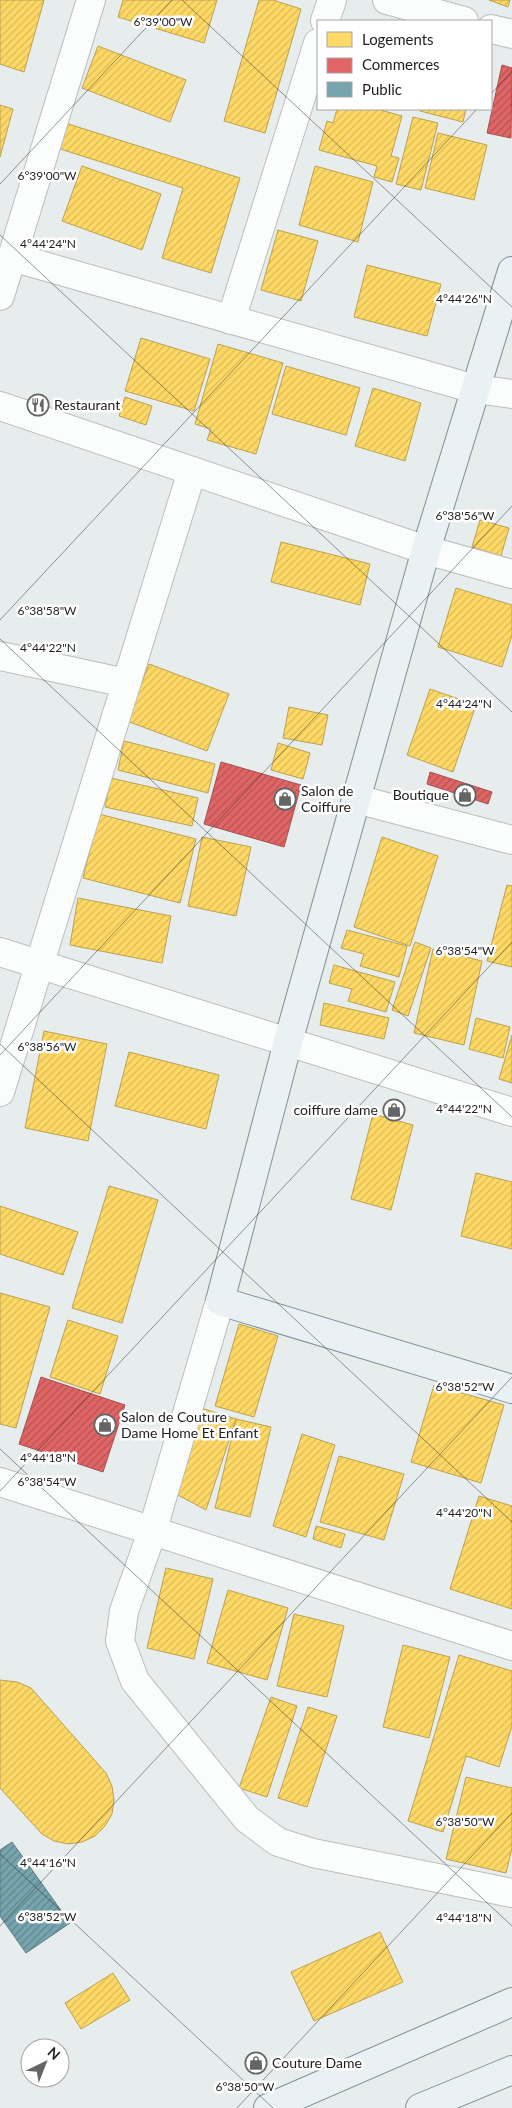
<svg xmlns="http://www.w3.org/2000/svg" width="512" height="2108" viewBox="0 0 512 2108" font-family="Lato,sans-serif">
<defs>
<pattern id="homes-hatch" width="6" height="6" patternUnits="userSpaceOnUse" patternTransform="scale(1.25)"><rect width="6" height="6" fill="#ffd966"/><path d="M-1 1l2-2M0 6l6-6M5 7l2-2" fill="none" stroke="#daba58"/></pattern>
<pattern id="shops-hatch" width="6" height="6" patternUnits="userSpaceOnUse" patternTransform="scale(1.25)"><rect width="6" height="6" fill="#e06666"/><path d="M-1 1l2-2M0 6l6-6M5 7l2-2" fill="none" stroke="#b55353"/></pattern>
<pattern id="public-hatch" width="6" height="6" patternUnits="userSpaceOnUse" patternTransform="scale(1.25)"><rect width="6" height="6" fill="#76a5af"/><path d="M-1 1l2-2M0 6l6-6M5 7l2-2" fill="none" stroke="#60868e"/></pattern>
</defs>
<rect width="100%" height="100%" fill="#e7ecec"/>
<g fill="url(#homes-hatch)" stroke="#bca150">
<path d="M0 0H44L24 72 0 64Z"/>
<path d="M123 0H217L204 43 118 17Z"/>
<path d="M259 0H273L301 9 265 133 224 121Z"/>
<path d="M489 0H510L508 7Z"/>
<path d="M98 46 186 80 170 122 82 88Z"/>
<path d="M0 105 13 109 0 157Z"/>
<path d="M337 109H377L402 116 391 156 399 158 392 182 374 177 377 166 319 150 327 121 333 123Z"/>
<path d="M421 109H466L463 122 420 111Z"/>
<path d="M413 117 438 123 421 190 396 184Z"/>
<path d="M62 122 240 178 211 273 162 258 183 188 54 147Z"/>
<path d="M438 133 487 145 474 200 425 188Z"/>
<path d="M82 166 161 194 142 250 62 221Z"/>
<path d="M315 166 373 182 358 242 299 225Z"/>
<path d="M278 230 318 241 301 301 261 290Z"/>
<path d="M367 265 441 284 427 336 354 317Z"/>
<path d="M141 338 210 359 194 411 125 391Z"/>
<path d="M218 344 283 363 256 454 207 440 211 429 195 424Z"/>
<path d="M286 366 360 388 346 435 272 414Z"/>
<path d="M373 388 421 403 405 461 355 446Z"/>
<path d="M125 397 152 406 146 425 119 416Z"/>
<path d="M480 520 509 528 501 556 472 547Z"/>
<path d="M281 542 370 564 360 605 271 582Z"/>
<path d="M456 588 512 605V635L502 667 438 647Z"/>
<path d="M149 664 229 694 207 751 127 721Z"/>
<path d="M430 689 476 705 453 772 407 755Z"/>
<path d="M289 707 328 715 322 745 283 738Z"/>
<path d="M124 741 215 764 208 793 118 770Z"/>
<path d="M278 743 310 753 303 779 271 770Z"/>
<path d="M111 778 198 798 192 826 105 807Z"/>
<path d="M99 814 196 839 180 903 83 878Z"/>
<path d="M202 837 251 847 236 916 188 906Z"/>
<path d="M382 837 438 856 410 946 354 927Z"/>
<path d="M507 885 512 886V967L487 961Z"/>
<path d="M78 898 171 916 162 963 70 945Z"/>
<path d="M347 930 407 946 399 977 360 966 364 954 341 948Z"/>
<path d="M415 942 431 948 408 1016 392 1010Z"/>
<path d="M433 949 482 961 464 1045 414 1033Z"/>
<path d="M334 965 395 982 386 1012 348 1001 352 989 329 983Z"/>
<path d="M324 1003 389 1018 384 1039 320 1025Z"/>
<path d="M476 1018 510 1027 503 1058 469 1049Z"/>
<path d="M44 1031 107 1044 88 1141 25 1128Z"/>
<path d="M512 1035V1083L499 1079Z"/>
<path d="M129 1052 219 1075 206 1129 115 1106Z"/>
<path d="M373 1114 413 1125 391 1210 351 1199Z"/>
<path d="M476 1173 512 1182V1249L461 1236Z"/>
<path d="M109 1186 158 1200 122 1323 72 1308Z"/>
<path d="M0 1206 78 1232 63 1275 0 1254Z"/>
<path d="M0 1293 50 1307 16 1428 0 1424Z"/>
<path d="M68 1320 118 1336 100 1394 50 1377Z"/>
<path d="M239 1324 278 1336 254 1417 215 1406Z"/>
<path d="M434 1385 504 1405 481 1483 411 1462Z"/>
<path d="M201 1408 236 1419 206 1510 176 1494Z"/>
<path d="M236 1419 271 1427 250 1517 215 1508Z"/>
<path d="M302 1434 335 1445 306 1537 273 1526Z"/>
<path d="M339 1456 404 1474 384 1540 320 1522Z"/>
<path d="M479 1496 512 1506V1609L450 1589Z"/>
<path d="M316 1526 345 1534 341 1548 313 1539Z"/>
<path d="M166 1568 213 1579 194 1659 147 1648Z"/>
<path d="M228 1590 288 1608 267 1680 207 1663Z"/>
<path d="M294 1614 344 1626 327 1697 277 1686Z"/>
<path d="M403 1645 450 1657 429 1738 383 1727Z"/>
<path d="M459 1655 512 1671V1726L499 1767 466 1756 443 1832 408 1821Z"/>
<path d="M0 1680 17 1682 31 1688 106 1773 112 1786 114 1800 112 1814 105 1826 95 1836 82 1842 68 1844 54 1841 42 1834 0 1788Z"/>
<path d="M271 1697 297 1706 267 1797 239 1788Z"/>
<path d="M308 1707 337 1716 307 1807 278 1798Z"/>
<path d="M466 1777 512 1788V1848L506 1873 446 1859Z"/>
<path d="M380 1932 403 1982 314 2021 291 1972Z"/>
<path d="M113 1973 130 2000 81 2029 65 2003Z"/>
</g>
<g fill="url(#shops-hatch)" stroke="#a65050">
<path d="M502 65 512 68 511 138 487 133Z"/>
<path d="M221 762 301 785 284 847 204 824Z"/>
<path d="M430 772 492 792 488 804 427 784Z"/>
<path d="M41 1377 125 1405 103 1472 19 1444Z"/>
</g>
<path fill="url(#public-hatch)" stroke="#5c7c84" d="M12 1842 70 1923 26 1953 0 1916V1850Z"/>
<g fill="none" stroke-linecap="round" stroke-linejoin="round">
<g stroke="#bcbebe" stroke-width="30">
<g id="street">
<path d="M387 0 464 21"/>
<path d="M325 21 332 0"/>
<path d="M491 29 512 34"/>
<path d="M12 257 475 389 512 394"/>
<path d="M0 296 91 0"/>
<path d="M231 320 318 43"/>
<path d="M0 406 426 550 512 574"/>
<path d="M0 656 126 683"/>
<path d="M356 799 512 840"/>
<path d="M0 952 512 1112"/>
<path d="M0 1092 192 471"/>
<path d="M220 1301 152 1532 124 1611 120 1641 135 1681 247 1819 278 1842 313 1853 512 1893"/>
<path d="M0 1482 512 1646"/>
</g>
</g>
<g stroke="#7e9097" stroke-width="30">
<g id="secondary">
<path d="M512 271 426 550 288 1042 220 1301 512 1389"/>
<path d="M268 2108 512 2002"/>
<path d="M420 2108 512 2070"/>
</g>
</g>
<use href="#street" stroke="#fbfcfc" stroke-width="28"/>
<use href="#secondary" stroke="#eaf1f4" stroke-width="28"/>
</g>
<path fill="none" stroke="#1e1e1e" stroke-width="1" stroke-opacity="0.45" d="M182 0 512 307M491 94 512 71M0 184 172 0M0 235 512 712M0 620 477 109M0 639 512 1117M0 1044 512 1522M0 1055 512 506M0 1449 512 1926M0 1491 512 942M0 1854 273 2108M0 1926 512 1377M237 2108 512 1813"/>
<defs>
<g id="restaurant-ring" transform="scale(1.125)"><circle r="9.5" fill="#fff" stroke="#646666" stroke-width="1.5"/><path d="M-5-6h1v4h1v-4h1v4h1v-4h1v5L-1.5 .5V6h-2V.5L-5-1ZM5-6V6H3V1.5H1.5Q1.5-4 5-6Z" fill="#646666"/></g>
<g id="shop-ring" transform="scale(1.125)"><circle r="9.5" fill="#fff" stroke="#646666" stroke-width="1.5"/><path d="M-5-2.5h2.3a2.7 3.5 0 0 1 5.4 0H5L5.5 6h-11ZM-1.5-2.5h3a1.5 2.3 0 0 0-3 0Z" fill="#646666"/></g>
</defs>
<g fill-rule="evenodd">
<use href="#restaurant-ring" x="38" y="405"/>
<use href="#shop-ring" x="465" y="795"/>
<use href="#shop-ring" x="285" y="799"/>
<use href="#shop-ring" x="394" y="1110"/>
<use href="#shop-ring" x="105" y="1425"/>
<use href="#shop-ring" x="256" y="2063"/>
</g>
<g text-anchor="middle" stroke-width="5" stroke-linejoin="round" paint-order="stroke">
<g font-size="14" fill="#1e1e1e" stroke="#fff" text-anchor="start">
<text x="54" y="410">Restaurant</text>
<text x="301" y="796">Salon de<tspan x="301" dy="16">Coiffure</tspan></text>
<text x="449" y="800" text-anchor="end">Boutique</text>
<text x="378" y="1115" text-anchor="end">coiffure dame</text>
<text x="121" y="1422">Salon de Couture<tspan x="121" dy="16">Dame Home Et Enfant</tspan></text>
<text x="272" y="2068">Couture Dame</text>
</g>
</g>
<g font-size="12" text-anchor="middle" fill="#1e1e1e" stroke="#fff" stroke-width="5" stroke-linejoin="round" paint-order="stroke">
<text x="163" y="26">6°39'00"W</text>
<text x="47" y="180">6°39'00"W</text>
<text x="48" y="248">4°44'24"N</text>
<text x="464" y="303">4°44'26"N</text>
<text x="465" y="520">6°38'56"W</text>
<text x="47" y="615">6°38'58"W</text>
<text x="48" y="652">4°44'22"N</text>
<text x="464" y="708">4°44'24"N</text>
<text x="465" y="955">6°38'54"W</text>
<text x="47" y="1051">6°38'56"W</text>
<text x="464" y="1113">4°44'22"N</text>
<text x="465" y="1391">6°38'52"W</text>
<text x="48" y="1462">4°44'18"N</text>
<text x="47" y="1486">6°38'54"W</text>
<text x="464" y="1517">4°44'20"N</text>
<text x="465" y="1826">6°38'50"W</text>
<text x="48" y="1867">4°44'16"N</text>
<text x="47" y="1921">6°38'52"W</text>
<text x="464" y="1922">4°44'18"N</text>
<text x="245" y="2091">6°38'50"W</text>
</g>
<rect x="317" y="20" width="175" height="90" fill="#ffffff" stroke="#a5a5a5"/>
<rect x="327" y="32" width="25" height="15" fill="#ffd966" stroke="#a5a5a5"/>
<text x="362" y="45" font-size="15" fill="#1e1e1e">Logements</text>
<rect x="327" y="58" width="25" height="15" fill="#e06666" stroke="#a5a5a5"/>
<text x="362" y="70" font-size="15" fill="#1e1e1e">Commerces</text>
<rect x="327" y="82" width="25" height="15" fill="#76a5af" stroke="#a5a5a5"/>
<text x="362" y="95" font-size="15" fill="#1e1e1e">Public</text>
<g transform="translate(45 2063) rotate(43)"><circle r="24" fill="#ffffff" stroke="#a5a5a5"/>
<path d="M0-4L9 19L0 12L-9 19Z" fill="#646666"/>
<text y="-8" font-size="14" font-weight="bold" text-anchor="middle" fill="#1e1e1e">N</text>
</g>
</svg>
